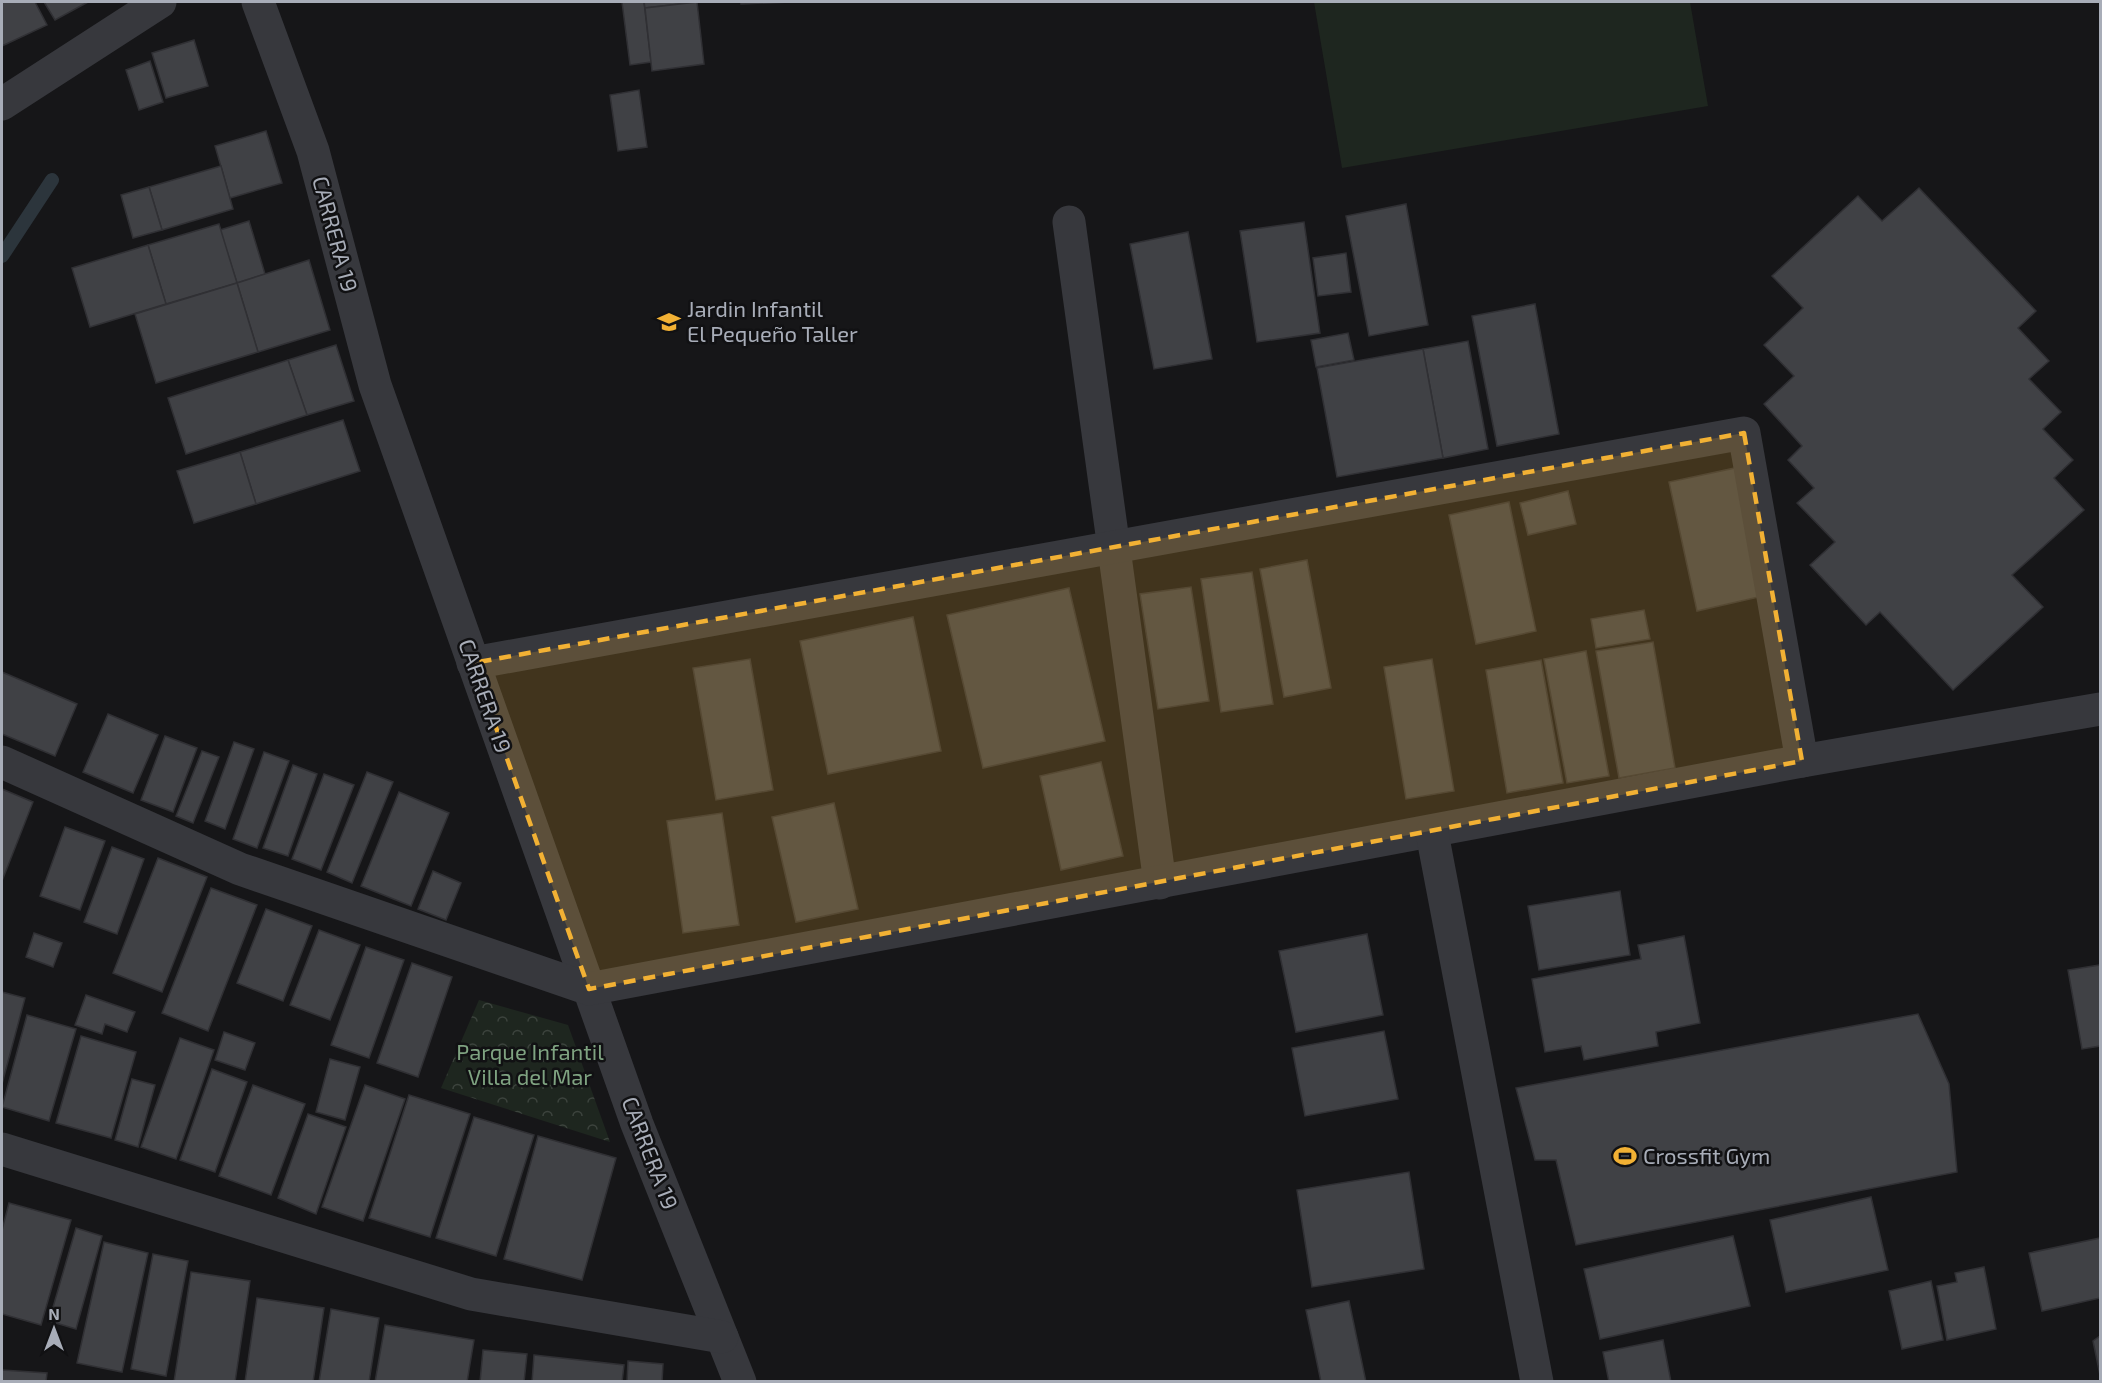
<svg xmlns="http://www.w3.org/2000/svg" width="2102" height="1383" viewBox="0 0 2102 1383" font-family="'Exo 2',sans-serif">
<defs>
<pattern id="park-crowns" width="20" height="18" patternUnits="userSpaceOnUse" patternTransform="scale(1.5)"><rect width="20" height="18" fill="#1e261f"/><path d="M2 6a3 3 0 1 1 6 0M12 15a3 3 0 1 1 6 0" fill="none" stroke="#3c433d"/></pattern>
</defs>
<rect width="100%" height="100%" fill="#161618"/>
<path fill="#1e261f" d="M1314 2H1690L1708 106 1342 168Z"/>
<path fill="url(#park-crowns)" d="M479 1000 568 1025 610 1142 441 1088Z"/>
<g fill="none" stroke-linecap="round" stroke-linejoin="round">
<path stroke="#2c353c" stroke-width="14" d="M2 256 52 180"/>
</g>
<g fill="#404145" stroke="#303034" stroke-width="1.5">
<path d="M2 2H35L47 25 2 46Z"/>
<path d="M44 2H88L55 20Z"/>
<path d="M622 2H644L651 62 630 65Z"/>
<path d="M644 2H697L645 8Z"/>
<path d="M697 2 704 64 652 71 645 8Z"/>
<path d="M741 2H791L741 4Z"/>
<path d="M194 40 208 86 166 98 152 53Z"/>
<path d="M150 61 163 102 139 110 126 70Z"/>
<path d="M639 90 647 147 618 151 610 95Z"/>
<path d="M266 131 282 183 230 198 215 146Z"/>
<path d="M221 166 233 209 162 230 149 187Z"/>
<path d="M149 187 162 230 133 238 121 195Z"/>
<path d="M1919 188 2036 311 2018 328 2049 361 2029 379 2061 412 2043 429 2073 460 2054 478 2084 510 2012 575 2043 607 1953 690 1880 612 1866 625 1810 565 1835 542 1797 503 1814 488 1788 460 1802 446 1764 404 1794 376 1764 345 1803 308 1772 276 1858 196 1882 221Z"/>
<path d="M1406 204 1428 325 1369 336 1346 216Z"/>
<path d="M249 221 265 274 237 283 220 230Z"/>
<path d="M1304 222 1320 333 1257 342 1240 231Z"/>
<path d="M219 224 237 283 166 304 148 245Z"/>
<path d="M1188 232 1212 359 1154 369 1130 244Z"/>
<path d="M148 245 166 304 90 327 72 268Z"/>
<path d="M1346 253 1351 292 1318 296 1313 258Z"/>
<path d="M309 260 330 330 258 352 237 283Z"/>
<path d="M237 283 258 352 156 383 135 314Z"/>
<path d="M1535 304 1559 434 1497 446 1472 316Z"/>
<path d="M1348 333 1354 360 1316 367 1311 340Z"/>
<path d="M1468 341 1488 449 1443 458 1423 349Z"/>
<path d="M336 345 354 401 307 415 288 360Z"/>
<path d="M1423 349 1443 458 1337 477 1317 368Z"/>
<path d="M288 360 307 415 186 454 168 398Z"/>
<path d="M343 420 360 471 256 504 240 452Z"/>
<path d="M240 452 256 504 194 523 177 471Z"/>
<path d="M1735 468 1763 596 1697 611 1669 482Z"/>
<path d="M1568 491 1576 524 1528 535 1520 503Z"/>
<path d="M1509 502 1536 631 1476 644 1449 515Z"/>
<path d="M1307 560 1331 688 1284 697 1260 569Z"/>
<path d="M1252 572 1273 704 1221 712 1201 579Z"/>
<path d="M1191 587 1209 701 1158 709 1140 594Z"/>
<path d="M1069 588 1105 741 983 768 947 615Z"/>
<path d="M1644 610 1650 639 1596 648 1591 619Z"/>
<path d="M913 617 941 751 828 774 800 641Z"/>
<path d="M1653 642 1675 768 1619 778 1596 651Z"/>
<path d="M1586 651 1609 776 1567 783 1544 659Z"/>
<path d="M750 659 773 790 716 800 693 668Z"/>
<path d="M1432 659 1454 791 1406 799 1384 667Z"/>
<path d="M1541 660 1563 783 1507 793 1486 670Z"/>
<path d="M2 672 77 704 55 756 2 734Z"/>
<path d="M108 714 158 735 133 793 83 772Z"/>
<path d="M165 736 197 748 173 812 141 800Z"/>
<path d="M234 742 254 749 225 829 205 821Z"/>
<path d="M202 751 219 757 193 823 176 816Z"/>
<path d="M264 752 289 761 257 848 233 839Z"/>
<path d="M1101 762 1123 856 1061 870 1040 776Z"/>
<path d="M293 765 317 774 288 856 263 848Z"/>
<path d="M367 772 393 782 352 883 327 872Z"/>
<path d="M324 774 354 785 321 870 292 859Z"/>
<path d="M2 789 33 802 2 881Z"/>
<path d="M399 792 449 813 411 906 361 886Z"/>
<path d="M834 803 858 909 796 922 772 817Z"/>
<path d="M722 813 739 925 683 933 667 821Z"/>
<path d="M65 827 105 841 80 910 40 896Z"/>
<path d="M112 847 144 859 117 934 84 922Z"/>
<path d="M158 858 207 877 162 992 113 973Z"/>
<path d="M433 871 461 883 446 920 418 909Z"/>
<path d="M211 888 257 905 208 1031 162 1013Z"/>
<path d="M1620 891 1630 955 1539 970 1528 906Z"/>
<path d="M266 909 312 926 283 1001 237 983Z"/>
<path d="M319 930 360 945 330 1020 290 1005Z"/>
<path d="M34 933 62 943 53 967 26 957Z"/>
<path d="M1367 934 1383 1015 1296 1032 1279 951Z"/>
<path d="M1684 936 1700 1023 1656 1032 1658 1046 1584 1060 1581 1046 1545 1052 1532 979 1641 959 1638 945Z"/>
<path d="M366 947 404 960 369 1058 331 1045Z"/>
<path d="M412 963 452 977 418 1077 377 1063Z"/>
<path d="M2100 965V1046L2082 1049 2068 970Z"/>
<path d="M2 992 25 998 2 1084Z"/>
<path d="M86 995 135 1012 127 1032 105 1024 102 1034 75 1025Z"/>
<path d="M1918 1014 1949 1084 1957 1172 1576 1245 1556 1160H1535L1516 1088Z"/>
<path d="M27 1015 76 1029 49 1121 2 1107Z"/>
<path d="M1384 1031 1398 1099 1305 1116 1292 1048Z"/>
<path d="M224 1032 255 1043 245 1070 215 1060Z"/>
<path d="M81 1036 136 1052 111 1138 56 1123Z"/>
<path d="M180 1038 214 1050 176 1159 141 1147Z"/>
<path d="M330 1059 360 1067 345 1120 316 1112Z"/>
<path d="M212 1069 247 1082 215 1172 180 1160Z"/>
<path d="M132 1079 155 1085 138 1147 115 1140Z"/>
<path d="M253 1085 305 1104 271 1195 219 1176Z"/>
<path d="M365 1085 405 1099 363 1221 322 1207Z"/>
<path d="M409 1095 470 1114 430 1237 369 1218Z"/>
<path d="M308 1114 346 1127 316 1214 278 1198Z"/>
<path d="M474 1117 534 1135 496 1256 436 1238Z"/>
<path d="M538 1136 616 1158 582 1280 504 1259Z"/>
<path d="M1409 1172 1424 1269 1312 1287 1297 1190Z"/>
<path d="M1871 1197 1888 1270 1786 1292 1770 1220Z"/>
<path d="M9 1203 71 1220 41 1325 2 1314V1230Z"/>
<path d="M76 1228 102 1236 76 1329 49 1321Z"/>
<path d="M1733 1236 1750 1306 1600 1339 1584 1269Z"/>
<path d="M2100 1238V1298L2042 1311 2029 1253Z"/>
<path d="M104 1242 148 1253 122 1372 77 1363Z"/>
<path d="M153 1254 188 1261 166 1376 131 1369Z"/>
<path d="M1984 1267 1996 1329 1947 1340 1937 1286 1957 1282 1955 1273Z"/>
<path d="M191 1272 250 1281 235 1382H174Z"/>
<path d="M1931 1281 1943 1340 1902 1349 1889 1291Z"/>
<path d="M257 1298 324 1308 313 1382H245Z"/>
<path d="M1349 1301 1366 1382H1321L1306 1310Z"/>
<path d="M331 1309 379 1318 369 1382H319Z"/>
<path d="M385 1325 474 1340 467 1382H375Z"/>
<path d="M2100 1336V1375L2093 1341Z"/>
<path d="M1663 1340 1671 1382H1609L1603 1352Z"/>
<path d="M483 1350 527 1354 524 1382H480Z"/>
<path d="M534 1355 624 1365 622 1382H532Z"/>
<path d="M628 1361 663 1364 662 1382H627Z"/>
<path d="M2 1370 47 1373 46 1382H2Z"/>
</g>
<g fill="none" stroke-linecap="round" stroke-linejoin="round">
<g stroke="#37383d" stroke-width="33">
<path d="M258 2 313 151 375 385 637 1124 740 1382"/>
<path d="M2 104 160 2"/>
<path d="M1069 222 1160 883"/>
<path d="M473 663 1744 433 1802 761"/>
<path d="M2 762 240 869 589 989 1802 761 2100 709"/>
<path d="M1432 833 1537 1382"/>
<path d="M2 1149 471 1294 722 1337"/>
</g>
</g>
<path fill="#f2b134" fill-opacity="0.2" stroke="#f2b134" stroke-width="4.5" stroke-dasharray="12 8" stroke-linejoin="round" d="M1744 433 1802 761 589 989 473 663Z"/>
<defs>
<g id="school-bare" transform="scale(1.8)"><path d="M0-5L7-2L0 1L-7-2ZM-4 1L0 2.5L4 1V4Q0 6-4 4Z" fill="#f2b134" stroke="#111113" stroke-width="2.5" paint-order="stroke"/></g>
<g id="stadium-bare" transform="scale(1.8)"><path d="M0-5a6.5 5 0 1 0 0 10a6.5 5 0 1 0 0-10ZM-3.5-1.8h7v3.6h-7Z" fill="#f2b134" stroke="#111113" stroke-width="2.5" paint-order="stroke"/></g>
</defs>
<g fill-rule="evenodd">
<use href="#school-bare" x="669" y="322"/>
<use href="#stadium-bare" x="1625" y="1156"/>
</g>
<g text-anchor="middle" stroke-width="5" stroke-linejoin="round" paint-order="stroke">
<g font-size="22" fill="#a8adb8" stroke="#111113">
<text transform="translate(335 234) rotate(75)" y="8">CARRERA 19</text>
<text transform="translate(485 696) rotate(71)" y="8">CARRERA 19</text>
<text transform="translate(650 1153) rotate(69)" y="8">CARRERA 19</text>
</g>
<g font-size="22" fill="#a8adb8" stroke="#111113" text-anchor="start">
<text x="687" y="317">Jardin Infantil<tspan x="687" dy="25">El Pequeño Taller</tspan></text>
<text x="1643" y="1164">Crossfit Gym</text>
</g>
<g font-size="22" fill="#7fa381" stroke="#111113">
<text x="530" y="1060">Parque Infantil<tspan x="530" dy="25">Villa del Mar</tspan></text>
</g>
</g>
<rect width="2102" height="1383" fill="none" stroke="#a8adb8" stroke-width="6"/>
<g transform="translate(54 1329)" stroke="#111113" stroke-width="4.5" paint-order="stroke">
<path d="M0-4.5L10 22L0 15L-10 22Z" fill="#a8adb8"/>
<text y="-9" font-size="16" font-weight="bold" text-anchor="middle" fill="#a8adb8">N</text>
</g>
</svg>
